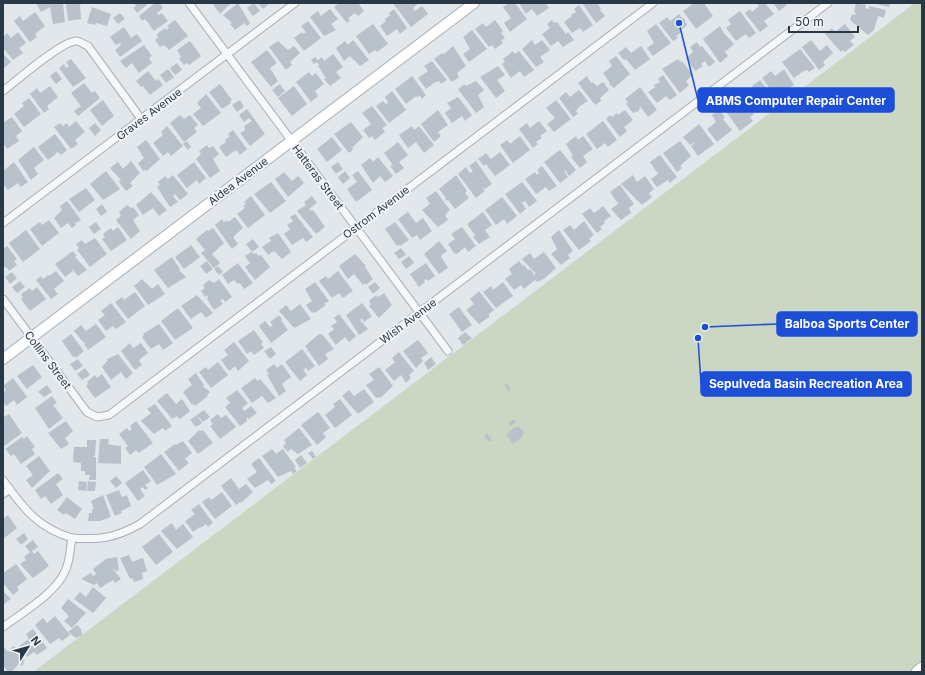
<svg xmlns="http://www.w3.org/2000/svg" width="925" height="675" viewBox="0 0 925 675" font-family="Inter,sans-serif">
<rect width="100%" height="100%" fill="#e2e7ec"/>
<path fill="#cbd7c2" d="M915 3H922V672H33Z"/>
<g fill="#b9c2ca">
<path d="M36 3H63L65 22 53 24 50 7 41 12Z"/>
<path d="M66 3H80L81 19 68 21Z"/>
<path d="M134 3H149L137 13 133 8 136 6Z"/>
<path d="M155 3H160L163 8 157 13 158 15 162 13 168 21 154 31 145 19 142 21 139 16Z"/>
<path d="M212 3H231L220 14Z"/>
<path d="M238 3 250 23 247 26 244 23 235 30 230 24 232 23 223 15Z"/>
<path d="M254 3 260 11 253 16 247 8Z"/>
<path d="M258 3H270L263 9Z"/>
<path d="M339 3H358L364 11 358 16 355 13 348 18 350 20 347 23 334 7Z"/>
<path d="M393 3H419L413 8 415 11 422 6 428 14 411 27Z"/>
<path d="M509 3H515L527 19 510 32 504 23 511 18 503 7Z"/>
<path d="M519 3H545L549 8 537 16 532 9 526 14Z"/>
<path d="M582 3H600L598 4 601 9 600 10 605 16 596 23Z"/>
<path d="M694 3H704L713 16 696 29 683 11Z"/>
<path d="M757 3H765L774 14 764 21 768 26 760 32 745 13 750 9 752 12 759 6Z"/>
<path d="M773 3H785L787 5 779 11Z"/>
<path d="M856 3 866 5 865 8 869 9V6L886 10 884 18 878 16 874 30 868 35 850 20 852 14 855 15 856 13 854 12Z"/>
<path d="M872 3H890L889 7Z"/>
<path d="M579 5 593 25 583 32 580 28 572 33 564 22 572 16 571 15 576 12 574 9Z"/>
<path d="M92 7 111 14 107 26 96 23 95 25 87 23Z"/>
<path d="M330 9 338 19 331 24 336 30 324 36 310 17 318 11 321 16Z"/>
<path d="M394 9 407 28 400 34 397 29 387 36 380 26 386 21 385 19 390 15 389 13Z"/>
<path d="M740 11 756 33 749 38 746 34 736 41 726 28 731 24 728 20Z"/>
<path d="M35 12 45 26 35 34 37 37 30 42 14 21 20 16 23 21Z"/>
<path d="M120 13 125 19 118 24 113 18Z"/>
<path d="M679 14 683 19 684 18 687 25 681 30 682 32 676 36 678 38 673 41 659 23 667 17 670 21Z"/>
<path d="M175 20 188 36 169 50 164 45 160 47 155 40 158 38 157 34 165 28 166 30 169 28 167 26Z"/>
<path d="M495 20 503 31 501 33 505 38 501 41 503 43 495 49 492 45 489 47 475 29 483 23 486 27Z"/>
<path d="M552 20 554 23 557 22 566 34 568 32 574 40 563 47 558 41 551 46 542 34 550 28 547 24Z"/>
<path d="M308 21 321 38 304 51 294 38 302 32 303 34 306 32 301 26Z"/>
<path d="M373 24 388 44 377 52 375 50 369 54 356 36Z"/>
<path d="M656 24 671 43 653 56 647 48 654 43 647 31Z"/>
<path d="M845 24 855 37 850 41 854 45 845 52 843 50 841 52 825 34 832 28 835 32Z"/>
<path d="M720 26 723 32 734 44 726 51 724 50 728 56 720 63 703 39Z"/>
<path d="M124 27 131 38 137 34 142 41 120 57 115 50 121 45 120 43 116 45 110 37Z"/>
<path d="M472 30 487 49 469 62 463 54 470 49 463 37Z"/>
<path d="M18 32 26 43 19 48 23 53 13 60 3 48V37L7 33 11 38Z"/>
<path d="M353 40 369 60 360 66 350 56 344 61 336 48 345 41 348 45Z"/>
<path d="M532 40 535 45 542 40 550 50 540 57 544 62 536 67 522 49Z"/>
<path d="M811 40 820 51 827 45 833 53 823 62 825 65 819 70 802 47Z"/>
<path d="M190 41 201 56 189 65 187 63 184 65 179 59 181 57 177 50Z"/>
<path d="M278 41 288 50 294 46 300 53 290 62 292 65 286 70 269 47Z"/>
<path d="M697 42 700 47 702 46 715 62 709 67 705 61 701 64 703 66 695 71 686 58 693 52 690 47Z"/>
<path d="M144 45 152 56 149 58 152 63 139 73 132 63 126 68 120 61Z"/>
<path d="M453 46 466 66 457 73 459 77 452 82 434 59 442 53 444 54Z"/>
<path d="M641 46 650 59 635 70 626 59 624 60 618 53 626 47 631 53Z"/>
<path d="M800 49 815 68 809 72 807 70 802 72 794 78 782 62Z"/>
<path d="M267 50 277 63 270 68 278 81 271 87 251 62Z"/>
<path d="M513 51 515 54 519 51 534 70 524 77 520 71 511 78 502 64 505 62 503 59Z"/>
<path d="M3 54 11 62 3 69Z"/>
<path d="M333 54 343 67 336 72 341 78 330 86 324 79 326 78 318 66 319 65 317 62 314 64 311 60 315 57 318 60 322 57 324 61Z"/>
<path d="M616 56 630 74 614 88 609 84 610 83 603 73 612 66 609 61Z"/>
<path d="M71 59 86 78 73 87 59 68 64 64 66 68 69 66 66 62Z"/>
<path d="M678 59 681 62 682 61 693 75 686 81 689 85 680 93 662 69Z"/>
<path d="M432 61 447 80 441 84 439 81 434 83 426 89 418 78 428 71 424 66Z"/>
<path d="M177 63 182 70 175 75 170 68Z"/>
<path d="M498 66 505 75 497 80 505 91 496 98 480 77Z"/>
<path d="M168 69 174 77 166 83 160 75Z"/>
<path d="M784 69 794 85 776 97 762 78 771 71 775 76Z"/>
<path d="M56 71 62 79 56 84 50 76Z"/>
<path d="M148 71 156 81 158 79 163 85 150 95 143 86 141 87 136 81Z"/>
<path d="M309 72 312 76 316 73 324 84 315 91 318 96 311 102 296 82Z"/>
<path d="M663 75 677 95 670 100 666 96 657 103 648 92 655 87 654 85 660 82 658 79Z"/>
<path d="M412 76 426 95 422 99 420 96 415 97 406 104 395 89Z"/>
<path d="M587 76 591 83 593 82 597 86 603 82 609 90 600 98 601 101 595 105 578 83Z"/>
<path d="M760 80 774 99 762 104 761 103 754 108 746 97 755 91 752 86Z"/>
<path d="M476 81 484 90 478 95 484 107 476 113 458 89 465 84 466 86Z"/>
<path d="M84 83 92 93 95 91 100 98 78 116 74 111 81 106 71 93Z"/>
<path d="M220 84 232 100 230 101 231 103 222 109 209 92Z"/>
<path d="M280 84 285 91 278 97 272 90Z"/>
<path d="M50 86 58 97 47 106 49 109 44 113 30 94 37 88 40 93Z"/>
<path d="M294 86 307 104 292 116 278 98Z"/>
<path d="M640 87 657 110 648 117 640 106 639 111 633 113 626 104 628 102 625 99Z"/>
<path d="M579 90 588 101 580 106 576 111 578 114 573 117 559 98 566 92 570 97Z"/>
<path d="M392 91 406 110 389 123 376 106 383 101 386 104 388 103 385 97Z"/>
<path d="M206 94 221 113 203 126 193 114 201 108 197 103Z"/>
<path d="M458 97 472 115 465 121 462 116 452 123 445 113 451 108 447 103Z"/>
<path d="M29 98 41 114 24 127 14 114 24 106 22 103Z"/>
<path d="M103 100 114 116 102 126 90 110Z"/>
<path d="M240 100 244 107 237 112 232 105Z"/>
<path d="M556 100 571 119 554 132 547 124 555 118 546 108Z"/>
<path d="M744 100 754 114 750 117 753 121 740 131 724 109 731 104 734 108Z"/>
<path d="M372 106 387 125 382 128 385 132 375 140 372 136 369 138 363 130 371 124 362 113Z"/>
<path d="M247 109 265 134 250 146 240 133 245 130 244 126 252 121 249 118 244 122 239 115Z"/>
<path d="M438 110 448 125 438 132 441 136 434 142 421 124Z"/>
<path d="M625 110 633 120 624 127 627 131 620 137 606 119 610 115 612 117 617 113 618 115Z"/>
<path d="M719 110 725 117 723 119 732 130 717 142 707 129 716 122 712 115Z"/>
<path d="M180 115 184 119 190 115 198 125 194 128 197 132 184 142 170 123Z"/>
<path d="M12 117 22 131 16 136 19 141 7 149 3 143V121L4 122Z"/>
<path d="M76 121 85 132 75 140 78 144 71 149 54 127 60 123 63 126 67 123 69 127Z"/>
<path d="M539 121 547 131 540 136 542 138 536 142 538 144 533 148 519 129 527 123 530 128Z"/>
<path d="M603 121 617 140 608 147 605 143 597 149 586 134Z"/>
<path d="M351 122 363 137 352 148 353 150 349 153 334 134Z"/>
<path d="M95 123 101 130 95 136 89 128Z"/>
<path d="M699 124 714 144 698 156 691 146 696 141 690 145 683 137Z"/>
<path d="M167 126 183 146 171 156 168 152 163 156 153 143 163 135 161 132Z"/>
<path d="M412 126 414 130 419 126 434 145 424 153 416 142 408 148 399 135Z"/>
<path d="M233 130 247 149 240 155 236 150 226 157 219 147 226 142 225 140 230 136 228 134Z"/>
<path d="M55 134 67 150 61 155 58 152 48 160 38 147Z"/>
<path d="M520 136 530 150 513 163 500 145 507 140 510 144Z"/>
<path d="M576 136 578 140 583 136 593 149 583 156 587 162 580 168 571 157 573 156 566 144Z"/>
<path d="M332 137 342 150 327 162 317 149Z"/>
<path d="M146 140 160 159 147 171 145 170 143 171 138 163 144 158 137 147Z"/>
<path d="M187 141 191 147 188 150 183 144Z"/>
<path d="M680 141 691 156 680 166 682 168 677 172 663 153Z"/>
<path d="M398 142 408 155 399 162 404 168 396 174 390 166 393 165 384 153Z"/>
<path d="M207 145 209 148 213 146 219 154 213 159 220 171 210 178 196 159 201 154 199 151Z"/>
<path d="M34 147 44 160 34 168 38 174 31 180 18 160Z"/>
<path d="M560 150 576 170 569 176 565 170 564 171 568 177 560 183 544 162Z"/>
<path d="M500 152 510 165 495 176 486 164 484 166 478 159 486 153 491 159Z"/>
<path d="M660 155 677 177 670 183 668 180 657 187 651 179 658 174 650 162Z"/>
<path d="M378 157 393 176 385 182 380 176 373 183 361 165 370 158 373 162Z"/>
<path d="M131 161 140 173 130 183 133 186 126 191 119 182 121 180 110 168 118 162 123 169Z"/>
<path d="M476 161 492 184 485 189 482 187 485 191 476 198 458 174 466 167 470 173 473 171 469 166Z"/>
<path d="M14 162 28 182 21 187 18 183 8 190 3 184V171Z"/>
<path d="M194 162 206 178 199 184 197 180 187 188 177 175Z"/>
<path d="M338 162 343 169 336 174 331 167Z"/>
<path d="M542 166 557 186 549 191 546 187 536 194 525 179 535 172 537 175 539 173 537 170Z"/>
<path d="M106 171 120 189 103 200 90 184Z"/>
<path d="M345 171 350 178 343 184 338 177Z"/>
<path d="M358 171 372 190 356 202 347 189 357 182 352 175Z"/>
<path d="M284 172 292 181 298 176 304 183 288 197 275 179Z"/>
<path d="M173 175 188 194 180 200 175 194 173 196 178 202 170 207 157 187 160 185 158 182 165 176 168 179Z"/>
<path d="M456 175 467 191 465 193 469 198 455 209 448 200 446 201 445 199 446 198 439 189Z"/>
<path d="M633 175 637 182 645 176 654 189 649 193 652 197 642 205 621 184Z"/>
<path d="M271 182 286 201 270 213 254 194Z"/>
<path d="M522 182 537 201 529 207 525 201 522 203 526 209 520 214 505 194Z"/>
<path d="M620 185 634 204 629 208 631 213 621 220 611 209 618 204 610 192Z"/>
<path d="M86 188 95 200 79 212 69 199Z"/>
<path d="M436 191 450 210 445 215 448 220 438 227 422 210 430 204 426 198Z"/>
<path d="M151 192 167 210 159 216 153 208 143 215 136 205Z"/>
<path d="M251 196 265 215 248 228 237 214 245 208 243 206 246 204 244 202Z"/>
<path d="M312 196 317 203 309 209 311 211 313 210 325 227 316 234 297 211 306 205 304 202Z"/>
<path d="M502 197 517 216 507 224 504 219 496 225 485 210Z"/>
<path d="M67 201 81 220 76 223 74 222 76 225 72 228 68 223 61 228 54 218 62 210 60 206Z"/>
<path d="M102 204 107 212 101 216 96 209Z"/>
<path d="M127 205 131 208 133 207 139 215 133 220 140 231 131 239 116 220 121 216 119 212Z"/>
<path d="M603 206 611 216 604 221 605 223 600 227 602 229 597 233 582 214 590 208 594 213Z"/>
<path d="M408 212 416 223 423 218 432 231 420 240 417 235 412 238 398 219Z"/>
<path d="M483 212 492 225 485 230 490 237 479 244 473 237 475 235 467 224Z"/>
<path d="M295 214 313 237 306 242 303 238 292 245 284 234 290 229 287 225 293 221 290 217Z"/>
<path d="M235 217 243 228 233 237 238 244 232 249 215 225 222 219 224 222 227 220 228 222Z"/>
<path d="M49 220 59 233 42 246 30 229 40 222 42 225Z"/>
<path d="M584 221 594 235 589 239 591 241 579 250 563 230 570 225 574 230Z"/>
<path d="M96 222 101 229 94 234 89 227Z"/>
<path d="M395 222 409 240 400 246 399 245 397 246 385 229Z"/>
<path d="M118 227 127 240 111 251 102 239 105 237 103 234 111 228 113 231Z"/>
<path d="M462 227 476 246 468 252 465 247 457 254 454 253 448 244 455 239 451 234Z"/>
<path d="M213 228 224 243 212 254 220 263 214 268 201 253 205 250 196 239 207 230 208 231Z"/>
<path d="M26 230 40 249 23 262 9 243Z"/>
<path d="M559 230 573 251 568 255 570 258 561 265 551 254 557 249 551 237Z"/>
<path d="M278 233 291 252 282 259 274 251 268 255 262 247 271 241 269 238Z"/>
<path d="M95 238 107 254 90 267 77 250 79 248 76 244 82 240 85 244Z"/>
<path d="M253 239 259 247 252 252 246 244Z"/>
<path d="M439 241 447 251 441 256 448 268 439 274 424 254Z"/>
<path d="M191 245 200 257 184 269 175 257Z"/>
<path d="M7 246 17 259 14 261 17 265 9 271 6 267H3V249Z"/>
<path d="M401 248 406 255 399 259 394 253Z"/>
<path d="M73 251 77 256 75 257 87 270 78 276 71 267 73 271 65 277 55 264Z"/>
<path d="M251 252 254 254 256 253 259 256 261 255 270 267 255 280 245 267 250 263 245 256Z"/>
<path d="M544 252 556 268 544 279 537 282 535 280 524 289 521 285 514 290 505 279 512 274 509 269 519 261 523 266 524 265 528 270 530 269 534 274 532 276 536 274 522 259 530 253 534 259Z"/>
<path d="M355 254 366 266 365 267 373 279 366 285 365 283 363 285 354 274 348 279 339 266Z"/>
<path d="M409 256 414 263 406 269 401 262Z"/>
<path d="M172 257 180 269 179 270 186 277 168 288 154 270Z"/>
<path d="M207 261 213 269 206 274 200 266Z"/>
<path d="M238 263 253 283 244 289 240 283 238 284 234 280 228 284 222 275Z"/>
<path d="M426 263 435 276 428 281 426 279 424 280 425 282 419 287 410 274Z"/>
<path d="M218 266 223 272 219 275 214 269Z"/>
<path d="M56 271 64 281 54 289 58 294 51 299 36 280 41 276 43 279 48 275 49 276Z"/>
<path d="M338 271 353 291 343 298 339 293 332 298 319 281 326 276 328 279Z"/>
<path d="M12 272 17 278 10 284 5 277Z"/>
<path d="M142 279 152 289 158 284 165 294 148 305 134 286Z"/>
<path d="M219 279 232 297 225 302 223 299 220 300 223 304 214 310 207 299 208 298 207 295 205 297 201 291 205 288 203 285 209 280 214 283Z"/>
<path d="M20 281 25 287 17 293 12 287Z"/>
<path d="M315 282 329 301 324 304 326 305 315 313 314 312 312 313 306 305 312 301 305 289Z"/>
<path d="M375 282 380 288 373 294 368 287Z"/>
<path d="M503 282 513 296 496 308 483 292 491 286 493 290Z"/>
<path d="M37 287 46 299 30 311 21 299 23 297 21 294 30 288 32 291Z"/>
<path d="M479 291 494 310 489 314V317L479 324 466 310 474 304 470 299Z"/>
<path d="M135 292 145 306 128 319 115 302 122 297 124 300Z"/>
<path d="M384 293 392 305 379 318 369 306 371 304 369 301 376 295 378 297Z"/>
<path d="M197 295 213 313 206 318 201 312 191 319 181 306Z"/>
<path d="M111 303 126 322 116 329 113 326 106 331 98 320 105 315 101 311Z"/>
<path d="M362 303 372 316 364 322 362 318 360 320 368 329 359 335 346 315Z"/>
<path d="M300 304 311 319 294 328 279 311 286 305 291 311Z"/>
<path d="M459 307 472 325 462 332 449 314Z"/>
<path d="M178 308 193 328 175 340 161 321Z"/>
<path d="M339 314 356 336 349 342 345 337 336 345 328 334 334 329 331 326 337 322 334 318Z"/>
<path d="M278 316H280L282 319 281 320 288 330 271 343 259 326 265 321 270 327 273 325 270 322Z"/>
<path d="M96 324 106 337 88 350 84 344 86 343 83 342 74 331 81 325 86 331Z"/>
<path d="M159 324 173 343 163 350 159 344 151 349 142 337 144 335 143 334Z"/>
<path d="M254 330 263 342 261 344 264 348 254 355 251 351 247 354 238 341Z"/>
<path d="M465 332 472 338 463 345 458 338Z"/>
<path d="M71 334 84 351 76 358 75 356 73 357 62 341Z"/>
<path d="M319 334H322L334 349 325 354 328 359 319 366 305 346Z"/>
<path d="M418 340 428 353 421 358 423 361 416 368 403 351Z"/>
<path d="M234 342 249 361 238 371 235 366 229 371 221 360 228 355 224 350Z"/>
<path d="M130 343 133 348 141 343 148 353 139 360 142 365 135 370 121 351Z"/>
<path d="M271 347 276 354 270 359 264 351Z"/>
<path d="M302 349 315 366 308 371 306 368 303 370 307 375 300 381 285 362Z"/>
<path d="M399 352 414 371 409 375 411 378 406 383 401 375 394 381 385 370 395 362 392 358Z"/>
<path d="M118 354 133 373 126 379 121 372 111 380 102 367 108 360 107 359Z"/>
<path d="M431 357 436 364 428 370 424 363Z"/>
<path d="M78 359 83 366 75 371 70 364Z"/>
<path d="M218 362 228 375 211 388 199 372 206 367 208 370Z"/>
<path d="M274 364 277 368 282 364 291 377 282 384 286 391 279 396 267 375 269 374 266 370Z"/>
<path d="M33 365 42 377 27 389 17 376Z"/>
<path d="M379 367 393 386 380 398 378 397 376 398 366 385 374 380 369 374Z"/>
<path d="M85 368 90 375 82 380 77 374Z"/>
<path d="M196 373 204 385 203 386 210 392 207 395 208 396 195 406 194 404 192 405 183 392 192 385 188 379Z"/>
<path d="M102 374 111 387 95 398 86 386 88 384 87 382 95 375 97 378Z"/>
<path d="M13 378 27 397 17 405 14 400 6 406 3 402V393L6 390 3 386Z"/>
<path d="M255 378 258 381 260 379 276 398 268 403 262 396 252 403 241 388Z"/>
<path d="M507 383 511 390 509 392 504 385Z"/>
<path d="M47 385 52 392 44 397 38 392Z"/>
<path d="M364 389 374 402 358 414 342 396 349 390 354 396Z"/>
<path d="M237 390 248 403 242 408 244 411 251 406 257 413 249 419 247 417V421L240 426 225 407 230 403 226 398Z"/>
<path d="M167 393 176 404 182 399 190 411 180 419 177 416 172 419 157 401Z"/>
<path d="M52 396 57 403 53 405 63 418 49 429 35 408Z"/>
<path d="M340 399 352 415 335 428 325 415 335 407 333 404Z"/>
<path d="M155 404 172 426 165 431 163 428 154 434 141 421 151 413 147 409Z"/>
<path d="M204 410 210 417 203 422 197 415Z"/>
<path d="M318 412 330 428 323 433 326 437 317 445 301 425Z"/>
<path d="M9 414 22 433 3 447V420L4 417Z"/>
<path d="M218 414 221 418 226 415 236 427 220 439 210 426 213 424 210 420Z"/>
<path d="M197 415 202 423 196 427 190 420Z"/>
<path d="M514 419 516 422 511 426 508 423Z"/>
<path d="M66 421 73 431 65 438 69 444 61 449 48 433Z"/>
<path d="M136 421 153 443 139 453 136 450 130 455 125 448 128 446 119 434 127 428 129 431 132 429 130 426Z"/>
<path d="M516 426 517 428 519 426 524 433 522 434 523 436 513 444 506 434Z"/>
<path d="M299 428 312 445 298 454 291 449 288 452 283 446 286 443 284 440Z"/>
<path d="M199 430 200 431 203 430 213 443 198 454 188 441Z"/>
<path d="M487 433 492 440 489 442 484 436Z"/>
<path d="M27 436 35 447 32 449 35 454 21 464 14 454 11 456 5 449 22 437 24 439Z"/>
<path d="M100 439H109L108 444 112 445 121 446V464L98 463Z"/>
<path d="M87 440H96L95 455 93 457H96V480H89L90 475H85V471H81V463L73 462 74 447H87Z"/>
<path d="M183 441 192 453 185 459 189 463 179 471 164 452 175 444 176 445Z"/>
<path d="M272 449 276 454 283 449 296 467 294 468 297 471 293 474 291 471 278 477 262 456Z"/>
<path d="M312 451 316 457 313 459 308 453Z"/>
<path d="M161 454 176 474 157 485 144 467Z"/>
<path d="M301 455 307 463 300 468 295 460Z"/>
<path d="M39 456 50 471 32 488 26 480 33 475 26 466Z"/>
<path d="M259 458 276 481 271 484 268 480 255 488 247 479 257 472 251 464Z"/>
<path d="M143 470 151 481 145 485 148 488 145 490 143 487 140 489 145 496 138 501 125 483Z"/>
<path d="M58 473 63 479 56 484 63 495 51 504 45 496 41 499 35 490Z"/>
<path d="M116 476 122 483 116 488 110 481Z"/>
<path d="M231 478 239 489 246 484 253 492 241 503 240 502 236 505 221 486Z"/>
<path d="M79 481 87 482 86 491 78 490Z"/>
<path d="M88 481 96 482 95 491H87Z"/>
<path d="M119 490 122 497 127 495 131 506 121 511 122 513 115 516 106 495Z"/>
<path d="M222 492 232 506 215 519 202 502 209 497 211 500Z"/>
<path d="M103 495 111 517 100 521H88L89 513H92V509H94L91 501Z"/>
<path d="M67 497 82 509 75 519 66 513 64 515 57 510Z"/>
<path d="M199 504 213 523 208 527 206 524 201 528 200 527 193 532 185 521 195 514 191 510Z"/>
<path d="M8 515 17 528 3 539V519Z"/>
<path d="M172 523 176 530 183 524 193 537 177 549 161 531Z"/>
<path d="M24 533 28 539 21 545 16 539Z"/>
<path d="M159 534 173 552 156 565 142 547Z"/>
<path d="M33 540 38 547 32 551 34 554 38 551 49 566 33 578 20 564 26 560 24 557 30 552 25 546Z"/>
<path d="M129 555 132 562 143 558 147 571 142 573 143 579 134 582 132 578 130 579 120 558Z"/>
<path d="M117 557 119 570 116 571 112 568 121 579 115 583 113 580 100 588 97 583 94 585 81 579 91 573 93 576 96 574 93 569 106 559Z"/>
<path d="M16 564 27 579 17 587 19 590 13 595 3 583V573Z"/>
<path d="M93 587 106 598 93 613 74 599 80 592 86 597Z"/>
<path d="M3 591 11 599 3 605Z"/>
<path d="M68 599 86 613 72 628 64 621 69 616 61 608Z"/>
<path d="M55 616 70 635 62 641 59 638 50 644 35 625 43 618 47 623Z"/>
<path d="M77 625 81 629 82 635 76 638 68 632Z"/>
<path d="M33 629 47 648 37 655 34 652 27 657 19 646 29 639 26 634Z"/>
<path d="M14 646 25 660 23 662 24 664 20 666 19 664 11 672H8L3 665V650L5 648 7 651Z"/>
</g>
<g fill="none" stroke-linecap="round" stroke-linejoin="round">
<g stroke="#a6afb7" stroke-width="9">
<g id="street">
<path d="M189 3 448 351"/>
<path d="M3 91C15 82 64 39 77 41 80 41 84 45 88 46L142 120"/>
<path d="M3 223 295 3"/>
<path d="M3 299 87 412 97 417 109 415 653 3"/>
<path d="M3 480C23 508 38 528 72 538"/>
<path d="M3 494 10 489"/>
<path d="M3 627C23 612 57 593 66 569 70 560 70 548 72 538 100 540 115 538 140 524L828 3"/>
</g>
</g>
<g stroke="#a6afb7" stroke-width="12">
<path id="secondary" d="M3 359 474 3"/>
</g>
<g stroke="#a0aeb9" stroke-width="13">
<path id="primary" d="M917 672 922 668"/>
</g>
<use href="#street" stroke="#f5f7f9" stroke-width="7"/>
<use href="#secondary" stroke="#fff" stroke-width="10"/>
<use href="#primary" stroke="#fff" stroke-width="11"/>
</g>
<g text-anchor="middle" stroke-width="4" stroke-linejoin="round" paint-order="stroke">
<g font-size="11" fill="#283846" stroke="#f2f6f9">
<text transform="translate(149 114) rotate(-37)" y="4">Graves Avenue</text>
<text transform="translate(318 177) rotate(53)" y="4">Hatteras Street</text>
<text transform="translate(238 181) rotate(-37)" y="4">Aldea Avenue</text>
<text transform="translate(376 212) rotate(-37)" y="4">Ostrom Avenue</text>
<text transform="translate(408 321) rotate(-37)" y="4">Wish Avenue</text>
<text transform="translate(48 360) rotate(53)" y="4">Collins Street</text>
</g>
</g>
<path fill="none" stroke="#1d4ed8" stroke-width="1.5" d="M679 23L698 100M705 327L777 324M698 338L701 384"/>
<g fill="#1d4ed8" stroke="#f2f6f9" stroke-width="1.5">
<circle cx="679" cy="23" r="4"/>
<circle cx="705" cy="327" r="4"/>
<circle cx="698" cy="338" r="4"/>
</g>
<g fill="#1d4ed8" stroke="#1d4ed8" stroke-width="1.5">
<rect x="698" y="88" width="196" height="24" rx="4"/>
<rect x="777" y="312" width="140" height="24" rx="4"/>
<rect x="701" y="372" width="210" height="24" rx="4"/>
</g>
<g font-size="12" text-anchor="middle" font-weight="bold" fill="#fff">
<text x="796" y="105">ABMS Computer Repair Center</text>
<text x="847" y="328">Balboa Sports Center</text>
<text x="806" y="388">Sepulveda Basin Recreation Area</text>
</g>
<rect width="925" height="675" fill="none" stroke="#283846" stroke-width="8"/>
<g transform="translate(28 647) rotate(53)" stroke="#f2f6f9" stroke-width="3" paint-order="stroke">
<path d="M0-3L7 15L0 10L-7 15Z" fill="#283846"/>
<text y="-6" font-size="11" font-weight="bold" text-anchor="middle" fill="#283846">N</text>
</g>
<path d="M789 26v6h69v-6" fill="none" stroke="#283846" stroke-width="2"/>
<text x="795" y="26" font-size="12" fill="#283846" stroke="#f2f6f9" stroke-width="3" paint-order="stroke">50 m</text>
</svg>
